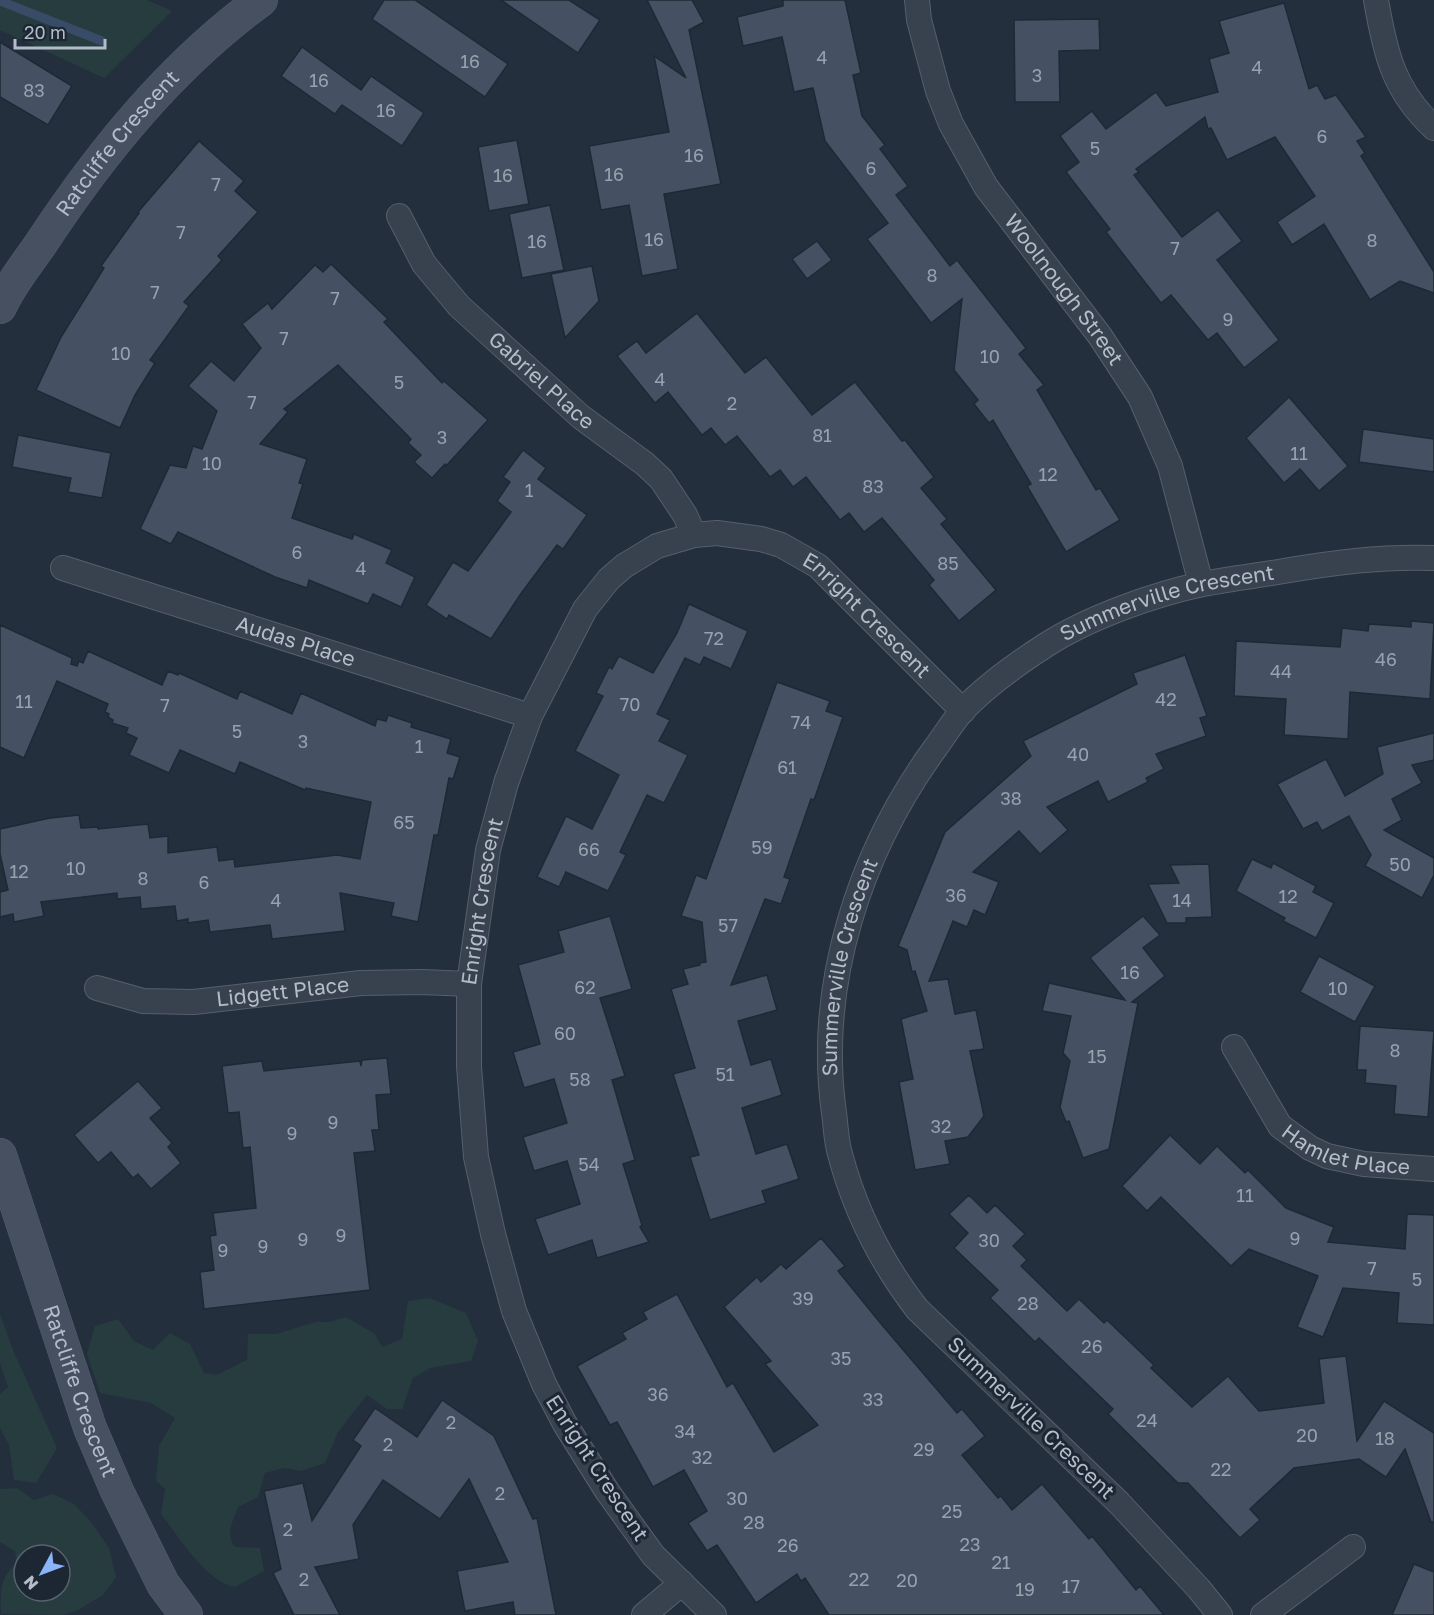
<svg xmlns="http://www.w3.org/2000/svg" width="1434" height="1615" viewBox="0 0 1434 1615" font-family="'Golos Text',sans-serif">
<rect width="100%" height="100%" fill="#242f3e"/>
<g fill="#263c3f" fill-rule="evenodd">
<path d="M0 0H147L172 11 104 78 0 30Z"/>
<path d="M430 1298 466 1313 478 1341 471 1361 430 1368 413 1378 402 1409H387L367 1395 338 1432 325 1463 301 1471 284 1468 265 1473 258 1497 238 1507C233 1522 225 1532 235 1547L260 1548 264 1571 235 1587C205 1581 180 1538 161 1514L165 1489 156 1481 159 1446 175 1418 151 1403 100 1393 87 1354 95 1326 118 1319 134 1341 153 1350 170 1333 190 1344 204 1373 217 1375 247 1360 248 1334H276L316 1322H329L346 1317 375 1334 382 1347 402 1339 408 1301Z"/>
<path d="M0 1314 13 1350 57 1448 36 1483 14 1480 9 1445 0 1428V1394L8 1387 0 1363Z"/>
<path d="M17 1488 34 1500 53 1494 74 1504 91 1522 109 1548 116 1577 103 1595 78 1610 63 1615 1 1614C0 1592 0 1576 17 1563L15 1551 0 1542V1489ZM24 1555H60V1591H24Z"/>
</g>
<g fill="none" stroke-linecap="round" stroke-linejoin="round">
<path stroke="#394c67" stroke-width="9" d="M0 1 102 41"/>
</g>
<g fill="#455162" stroke="#1f2835" stroke-width="1.5">
<path d="M384 0H415L508 64 485 97 372 19Z"/>
<path d="M501 0H569L600 20 578 53Z"/>
<path d="M647 0H692L704 22 689 30 721 184 664 194 678 269 642 276 629 205 601 210 589 146 669 132 654 56 686 78Z"/>
<path d="M783 0H845L861 73 853 75 862 116 885 145 880 149 908 186 896 195 950 266 957 260 1026 348 1019 354 1044 385 1037 390 1096 490 1100 488 1120 520 1066 552 1027 486 1031 484 993 420 989 423 974 404 978 400 954 370 962 299 931 323 867 239 888 223 825 141 813 88 794 92 782 37 743 46 737 17 783 6Z"/>
<path d="M1284 3 1309 89 1317 85 1325 99 1336 95 1366 137 1357 141 1365 153 1361 156 1434 272V293L1400 281 1370 300 1324 224 1292 245 1277 222 1315 196 1275 137 1227 160 1211 128 1208 129 1205 117 1136 169 1139 172 1134 175 1182 237 1218 210 1242 241 1217 260 1279 340 1244 368 1217 333 1208 340 1171 295 1161 303 1106 232 1110 229 1066 172 1079 162 1060 136 1092 111 1106 129 1156 92 1166 106 1218 92 1209 59 1229 53 1219 21Z"/>
<path d="M1099 19 1100 50 1059 51 1060 102H1015L1014 20Z"/>
<path d="M0 42 72 86 48 125 0 97Z"/>
<path d="M302 47 361 90 371 76 424 113 402 146 342 105 335 114 281 76Z"/>
<path d="M517 140 529 204 489 211 478 147Z"/>
<path d="M199 141 244 181 235 191 258 212 218 256 222 260 184 302 189 306 150 360 155 363 135 395 120 428 36 390 61 337 104 268 101 266 139 213 138 212Z"/>
<path d="M550 205 564 270 522 278 509 214Z"/>
<path d="M817 241 832 260 807 279 792 259Z"/>
<path d="M331 264 388 319 384 322 442 383 444 381 488 420 446 466 445 464 432 478 414 462 421 455 408 443 411 439 338 365 284 409 288 412 260 444 307 459 299 483 303 484 292 518 352 539 354 534 392 550 386 563 415 577 401 607 373 594 368 604 309 580 307 588 275 577 178 532 171 544 140 529 170 465 186 468 193 446 202 449 217 411 188 386 211 361 234 381 261 348 242 324 268 303 272 309 315 265 323 272Z"/>
<path d="M592 266 599 301 565 338 551 274Z"/>
<path d="M697 313 745 373 766 357 812 415 855 382 902 441 905 440 934 477 921 488 947 519 941 524 996 590 959 621 929 585 934 580 882 518 864 532 849 513 840 520 806 477 793 487 780 470 770 477 737 436 725 445 711 428 702 435 668 392 655 403 617 356 637 341 646 353Z"/>
<path d="M1289 397 1348 466 1319 491 1300 469 1284 483 1246 438Z"/>
<path d="M1363 429 1434 439V472L1359 462Z"/>
<path d="M18 435 111 453 102 498 68 492 71 478 12 467Z"/>
<path d="M523 450 546 468 538 479 587 515 563 549 557 545 520 595 491 639 449 615 447 619 426 605 453 562 468 571 511 512 497 501 510 482 503 477Z"/>
<path d="M689 604 748 631 731 669 704 657 700 665 685 658 657 714 670 720 659 741 688 755 664 803 647 795 620 852 626 855 608 891 566 872 559 887 537 877 566 816 592 829 619 775 575 751 603 696 596 693 609 667 612 669 619 656 653 673 677 633Z"/>
<path d="M1411 621 1434 623 1430 699 1350 692 1348 739 1284 735 1286 699 1234 696 1236 641 1340 647 1342 628 1368 631 1369 624 1411 627Z"/>
<path d="M0 625 72 658 71 664 77 666 79 661 83 663 88 651 162 685 168 671 178 675 179 673 237 699 240 691 292 714 301 693 375 726 377 719 386 721 388 715 412 723 411 727 451 739 447 753 460 757 453 779 449 778 438 835H434L418 922 391 916 394 903 340 893 345 931 272 939 270 925 210 932 208 920 188 923V919L177 921 175 906 141 909 140 897 117 899V893L41 902 44 916 14 922 13 914 0 917V892L8 890 0 854V829L50 818 79 815 81 828 98 827V829L148 824 150 838 168 836V853L217 847 219 861 234 859 235 867 337 855 360 859 371 802 306 788 305 790 240 762 235 774 180 750 169 773 129 755 137 738 126 733 128 728 112 723 113 720 108 717 109 714 105 712 108 704 57 681 24 758 0 747Z"/>
<path d="M1185 655 1207 716 1200 718 1206 736 1156 754 1164 769 1146 778 1148 782 1108 802 1098 781 1047 807 1068 830 1040 854 1019 831 973 872 999 882 985 915 974 910 967 927 953 921 929 981 948 979 955 1014 976 1010 984 1049 970 1051 984 1116 968 1137 945 1141 950 1164 915 1170 899 1082 913 1079 901 1019 927 1011 915 971 912 972 907 950 898 946 945 832 1031 756 1023 741 1137 684 1133 673Z"/>
<path d="M777 682 830 701 826 711 843 717 814 800 811 799 784 877 790 879 781 904 765 899 731 985 767 975 777 1010 738 1021 751 1065 771 1059 782 1095 742 1108 756 1154 787 1144 799 1179 762 1191 766 1203 710 1220 690 1157 699 1155 673 1074 695 1068 671 989 688 984 683 969 700 965 699 963 706 962 702 922 681 916 696 875 706 879Z"/>
<path d="M1434 733V760L1412 765 1422 783 1392 799 1402 820 1384 830 1434 858V875L1422 898 1365 866 1371 855 1349 816 1322 831 1317 822 1303 829 1277 784 1326 759 1345 796 1383 774 1377 747Z"/>
<path d="M1252 859 1271 868 1273 863 1316 886 1313 892 1334 903 1316 938 1283 921 1285 918 1236 891Z"/>
<path d="M1209 864 1212 917 1186 918V923H1167L1148 884 1179 883 1170 865Z"/>
<path d="M610 916 632 989 600 998 625 1076 612 1080 635 1160 623 1164 642 1225 640 1227 649 1242 597 1258 592 1240 548 1255 535 1219 580 1204 567 1161 534 1171 523 1137 567 1123 554 1079 524 1088 513 1052 540 1044 518 965 564 952 558 931Z"/>
<path d="M1143 916 1160 935 1143 948 1165 976 1132 1002 1138 1003 1109 1149 1083 1158 1069 1121 1066 1122 1060 1107 1070 1061 1063 1053 1071 1016 1042 1011 1049 983 1125 1000 1090 958Z"/>
<path d="M1319 956 1375 986 1355 1022 1300 992Z"/>
<path d="M1360 1026 1434 1031 1428 1117 1394 1114 1396 1086 1365 1083 1366 1070H1357Z"/>
<path d="M387 1058 391 1094 376 1095 379 1130H372L375 1151 354 1153 370 1290 204 1309 200 1272 214 1270 210 1236 216 1235 213 1213 256 1208 250 1147 243 1148 239 1112 228 1113 222 1066 262 1061 264 1071 360 1061 361 1066 362 1060Z"/>
<path d="M138 1081 162 1108 150 1118 172 1143 168 1147 181 1163 151 1189 138 1174 133 1178 111 1152 98 1163 74 1135Z"/>
<path d="M1170 1135 1200 1164 1217 1146 1245 1173 1248 1170 1286 1208 1334 1227 1328 1242 1405 1249 1407 1214 1434 1215V1325L1397 1323 1399 1293 1343 1288 1323 1337 1297 1327 1318 1276 1249 1249 1231 1266 1161 1197 1147 1211 1122 1186Z"/>
<path d="M969 1195 987 1213 995 1205 1025 1234 1013 1246 1027 1260 1021 1266 1067 1311 1079 1299 1104 1323 1107 1320 1154 1365 1151 1368 1192 1407 1228 1376 1259 1411 1324 1403 1319 1359 1346 1356 1357 1441 1384 1401 1434 1433V1522H1431L1405 1449 1386 1477 1359 1459 1294 1468 1250 1509 1260 1520 1240 1538 1188 1483H1178L1108 1414 1113 1409 1039 1338 1035 1342 990 1298 998 1290 954 1248 968 1233 949 1214Z"/>
<path d="M821 1238 845 1266 838 1271 882 1325 957 1413 962 1409 985 1436 962 1455 998 1498 1001 1496 1012 1510 1042 1484 1089 1539 1092 1536 1136 1590 1140 1586 1164 1615H829L805 1578 801 1581 797 1574 756 1603 717 1545 707 1551 688 1523 707 1511 684 1470 653 1487 617 1422 610 1425 577 1366 626 1339 622 1333 647 1319 643 1312 677 1294 727 1387 733 1383 774 1452 818 1425 765 1364 771 1361 724 1307 757 1277 761 1282 781 1264 786 1269Z"/>
<path d="M442 1400 494 1436 533 1519 537 1518 556 1615H515L513 1602 465 1611 457 1571 508 1562 469 1479 440 1519 383 1480 353 1525 359 1559 315 1567 340 1615H294L273 1573 281 1569 264 1491 303 1483 312 1521 361 1446 353 1440 375 1408 417 1437Z"/>
<path d="M1414 1564 1434 1572V1615H1392Z"/>
</g>
<g fill="none" stroke-linecap="round" stroke-linejoin="round">
<g stroke="#565f6c" stroke-width="26">
<g id="street">
<path id="s1" d="M917 0 919 20 938 91 951 124 986 187 1100 336 1140 397 1170 466 1201 584"/>
<path d="M1376 0C1385 52 1393 90 1434 128"/>
<path id="s2" d="M399 216 424 264 459 306 581 417 645 464 661 479 685 515 694 535"/>
<path id="s3" d="M63 568 530 716"/>
<path id="s4" d="M97 988 143 1001 194 1002 361 983 422 982 469 984"/>
<path id="s5" d="M1234 1047 1280 1126 1310 1148 1327 1156 1364 1164 1434 1169"/>
<path d="M644 1615 682 1583"/>
<path id="s6" d="M714 1615 653 1555 607 1491 565 1424 544 1384 514 1311 493 1234 476 1157 469 1066V984L488 850 506 783 530 716 585 609 609 579 624 566 657 546 694 535 717 533 761 539 781 545 818 566 963 711"/>
<path id="s7" d="M1220 1615 1199 1589 1119 1503 917 1309C881 1262 855 1211 840 1154 836 1141 836 1127 834 1113 816 984 860 851 936 747 945 735 953 721 964 709 987 685 1018 663 1046 645 1088 618 1154 594 1203 584 1228 579 1253 576 1278 572 1330 563 1381 556 1434 558"/>
<path d="M1263 1615 1353 1547"/>
</g>
</g>
<g stroke="#565f6c" stroke-width="34">
<g id="secondary">
<path id="s8" d="M0 307C10 284 28 263 42 242 102 151 172 65 261 0"/>
<path id="s9" d="M0 1155 90 1428 117 1491 163 1584 186 1615"/>
</g>
</g>
<use href="#street" stroke="#38414e" stroke-width="24"/>
<use href="#secondary" stroke="#465061" stroke-width="33"/>
</g>
<g text-anchor="middle" stroke-width="6" stroke-linejoin="round" paint-order="stroke">
<g font-size="18" fill="#98a1af">
<text x="822" y="64">4</text>
<text x="470" y="68">16</text>
<text x="1257" y="74">4</text>
<text x="1037" y="82">3</text>
<text x="319" y="87">16</text>
<text x="34" y="97">83</text>
<text x="386" y="117">16</text>
<text x="1322" y="143">6</text>
<text x="1095" y="155">5</text>
<text x="694" y="162">16</text>
<text x="871" y="175">6</text>
<text x="614" y="181">16</text>
<text x="503" y="182">16</text>
<text x="216" y="191">7</text>
<text x="181" y="239">7</text>
<text x="654" y="246">16</text>
<text x="1372" y="247">8</text>
<text x="537" y="248">16</text>
<text x="1175" y="255">7</text>
<text x="932" y="282">8</text>
<text x="155" y="299">7</text>
<text x="335" y="305">7</text>
<text x="1228" y="326">9</text>
<text x="284" y="345">7</text>
<text x="121" y="360">10</text>
<text x="990" y="363">10</text>
<text x="660" y="386">4</text>
<text x="399" y="389">5</text>
<text x="252" y="409">7</text>
<text x="732" y="410">2</text>
<text x="822" y="442">81</text>
<text x="442" y="444">3</text>
<text x="1299" y="460">11</text>
<text x="212" y="470">10</text>
<text x="1048" y="481">12</text>
<text x="873" y="493">83</text>
<text x="529" y="497">1</text>
<text x="297" y="559">6</text>
<text x="948" y="570">85</text>
<text x="361" y="575">4</text>
<text x="714" y="645">72</text>
<text x="1386" y="666">46</text>
<text x="1281" y="678">44</text>
<text x="1166" y="706">42</text>
<text x="24" y="708">11</text>
<text x="630" y="711">70</text>
<text x="165" y="712">7</text>
<text x="801" y="729">74</text>
<text x="237" y="738">5</text>
<text x="303" y="748">3</text>
<text x="419" y="753">1</text>
<text x="1078" y="761">40</text>
<text x="787" y="774">61</text>
<text x="1011" y="805">38</text>
<text x="404" y="829">65</text>
<text x="762" y="854">59</text>
<text x="589" y="856">66</text>
<text x="1400" y="871">50</text>
<text x="76" y="875">10</text>
<text x="19" y="878">12</text>
<text x="143" y="885">8</text>
<text x="204" y="889">6</text>
<text x="956" y="902">36</text>
<text x="1288" y="903">12</text>
<text x="276" y="907">4</text>
<text x="1182" y="907">14</text>
<text x="728" y="932">57</text>
<text x="1130" y="979">16</text>
<text x="585" y="994">62</text>
<text x="1338" y="995">10</text>
<text x="565" y="1040">60</text>
<text x="1395" y="1057">8</text>
<text x="1097" y="1063">15</text>
<text x="725" y="1081">51</text>
<text x="580" y="1086">58</text>
<text x="333" y="1129">9</text>
<text x="941" y="1133">32</text>
<text x="292" y="1140">9</text>
<text x="589" y="1171">54</text>
<text x="1245" y="1202">11</text>
<text x="341" y="1242">9</text>
<text x="1295" y="1245">9</text>
<text x="303" y="1246">9</text>
<text x="989" y="1247">30</text>
<text x="263" y="1253">9</text>
<text x="223" y="1257">9</text>
<text x="1372" y="1275">7</text>
<text x="1417" y="1286">5</text>
<text x="803" y="1305">39</text>
<text x="1028" y="1310">28</text>
<text x="1092" y="1353">26</text>
<text x="841" y="1365">35</text>
<text x="658" y="1401">36</text>
<text x="873" y="1406">33</text>
<text x="1147" y="1427">24</text>
<text x="451" y="1429">2</text>
<text x="685" y="1438">34</text>
<text x="1307" y="1442">20</text>
<text x="1385" y="1445">18</text>
<text x="388" y="1451">2</text>
<text x="924" y="1456">29</text>
<text x="702" y="1464">32</text>
<text x="1221" y="1476">22</text>
<text x="500" y="1500">2</text>
<text x="737" y="1505">30</text>
<text x="952" y="1518">25</text>
<text x="754" y="1529">28</text>
<text x="288" y="1536">2</text>
<text x="970" y="1551">23</text>
<text x="788" y="1552">26</text>
<text x="1001" y="1569">21</text>
<text x="304" y="1586">2</text>
<text x="859" y="1586">22</text>
<text x="907" y="1587">20</text>
<text x="1071" y="1593">17</text>
<text x="1025" y="1596">19</text>
</g>
<g font-size="21" fill="#b4bcc9" stroke="#1d2633">
<text dy="7" stroke="none"><textPath href="#s8" startOffset="202">Ratcliffe Crescent</textPath></text>
<text dy="7" stroke="none"><textPath href="#s1" startOffset="330">Woolnough Street</textPath></text>
<text dy="7" stroke="none"><textPath href="#s2" startOffset="220">Gabriel Place</textPath></text>
<text dy="7" stroke="none"><textPath href="#s7" startOffset="1317">Summerville Crescent</textPath></text>
<text dy="7" stroke="none"><textPath href="#s6" startOffset="1431">Enright Crescent</textPath></text>
<text dy="7" stroke="none"><textPath href="#s3" startOffset="244">Audas Place</textPath></text>
<text dy="7" stroke="none"><textPath href="#s6" startOffset="783">Enright Crescent</textPath></text>
<text dy="7" stroke="none"><textPath href="#s7" startOffset="795">Summerville Crescent</textPath></text>
<text dy="7" stroke="none"><textPath href="#s4" startOffset="188">Lidgett Place</textPath></text>
<text dy="7" stroke="none"><textPath href="#s5" startOffset="164">Hamlet Place</textPath></text>
<text dy="7" stroke="none"><textPath href="#s9" startOffset="249">Ratcliffe Crescent</textPath></text>
<text transform="translate(1031 1418) rotate(44)" y="7">Summerville Crescent</text>
<text transform="translate(597 1468) rotate(57)" y="7">Enright Crescent</text>
</g>
</g>
<g transform="translate(42 1573) rotate(229)"><circle r="28" fill="#1d2633" stroke="#59626f" stroke-width="1.5"/>
<path d="M0-4.5L10 22L0 15L-10 22Z" fill="#8ab4f8"/>
<text y="-9" font-size="16" font-weight="bold" text-anchor="middle" fill="#b4bcc9">N</text>
</g>
<path d="M15 39v9h90v-9" fill="none" stroke="#b4bcc9" stroke-width="3"/>
<text x="24" y="39" font-size="18" fill="#b4bcc9" stroke="#1d2633" stroke-width="4.5" paint-order="stroke">20 m</text>
</svg>
